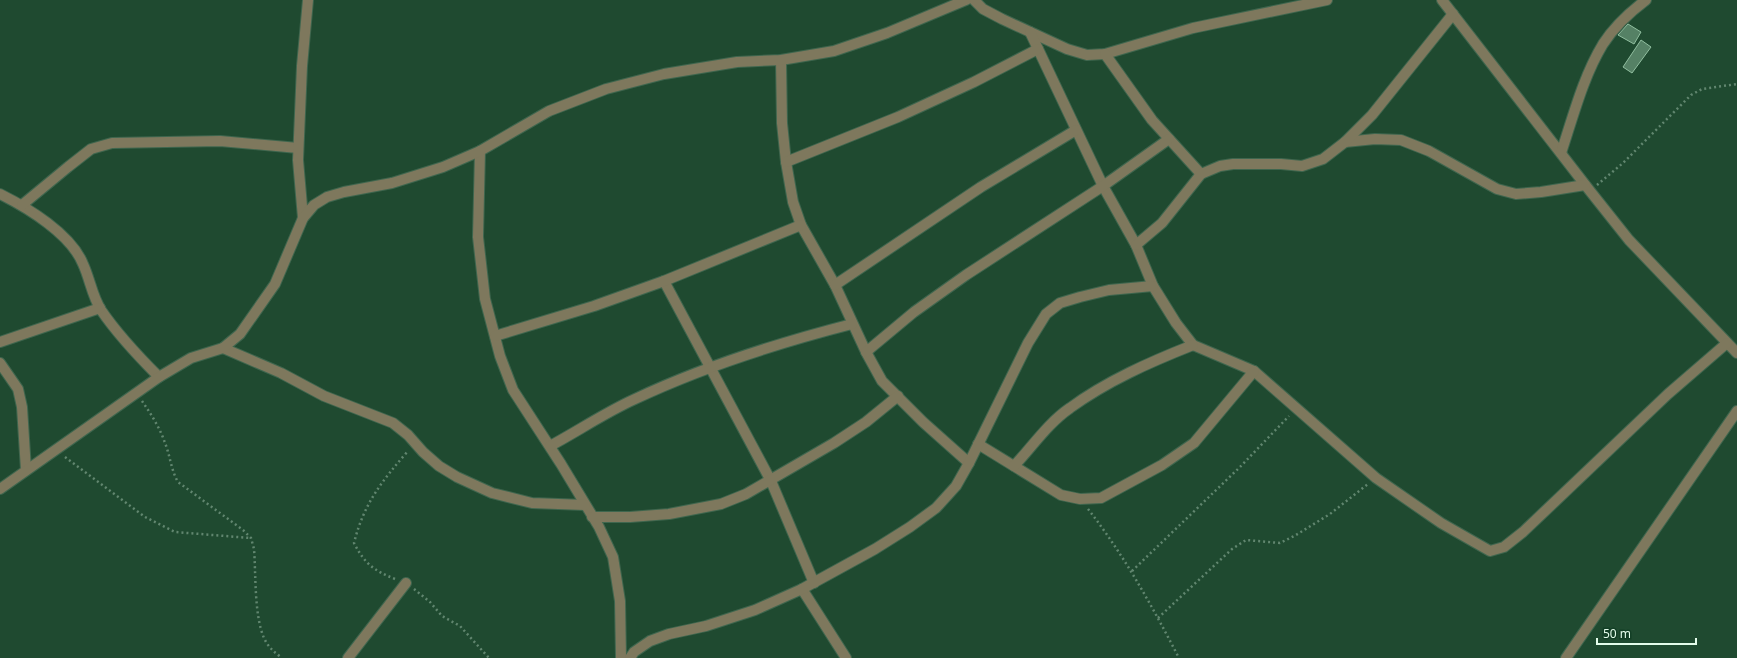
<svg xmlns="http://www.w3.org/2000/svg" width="1737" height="658" viewBox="0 0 1737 658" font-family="'Noto Sans',sans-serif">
<rect width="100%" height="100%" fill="#1f4a30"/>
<g fill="#558165" stroke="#91bfa0">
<path d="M1628 24 1641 32 1634 44 1618 35Z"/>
<path d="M1641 40 1651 47 1632 73 1623 67Z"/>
</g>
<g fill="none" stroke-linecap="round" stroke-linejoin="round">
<g stroke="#3f664e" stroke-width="12">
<g id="minor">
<path d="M974 0 983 9 1002 19 1067 49 1087 55 1105 54 1193 28 1327 0"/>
<path d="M1442 0 1590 191 1629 240 1737 353"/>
<path d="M1030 32 1103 186 1136 245 1153 286 1176 323 1193 345 1254 371 1376 478 1441 523 1490 551 1504 547 1523 532 1668 394 1727 343"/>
<path d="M1105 54 1152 120 1201 174"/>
<path d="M781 60 782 123 786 162 793 202 801 225 835 285 866 352 882 381 923 422 969 463"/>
<path d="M1345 142 1375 139 1401 140 1429 151 1497 189 1516 194 1541 192 1585 185"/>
<path d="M480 151 478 237 485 299 500 356 513 390 561 464 599 527 613 557 620 601 621 658"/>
<path d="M1561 153C1573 117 1583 77 1603 44 1614 27 1630 12 1646 0"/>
<path d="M786 162 898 117 974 82 1038 49"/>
<path d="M0 194C28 208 71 234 83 264 90 279 92 296 101 310 118 335 138 356 159 377"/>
<path d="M22 205 68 167 91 149 112 143 220 141 298 148"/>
<path d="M303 218 298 160 302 66 308 0"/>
<path d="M1136 245 1162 223 1201 174 1220 166 1233 164H1281L1302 166 1323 159 1345 142 1372 115 1453 14"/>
<path d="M664 281 771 481 814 583"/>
<path d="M835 285 981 187 1076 130"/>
<path d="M495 336 594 306 664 281 801 225"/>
<path d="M0 342 100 308"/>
<path d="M223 348 281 373 324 396 393 423 408 435 423 452 439 466 457 477 492 493 532 503 585 505"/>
<path d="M866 352 914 312 966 275 1103 186 1169 139"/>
<path d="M0 363 18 389 22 407 26 470"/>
<path d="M978 444 1061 495 1080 499 1101 498 1162 465 1194 443 1254 371"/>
<path d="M550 446C578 431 606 412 635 399 705 366 778 343 852 324"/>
<path d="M1014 466C1032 447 1048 423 1070 408 1107 381 1150 362 1193 345"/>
<path d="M0 489 159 377 191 358 223 348 240 334 275 284 303 218 314 205 327 197 344 192 392 183 443 167 480 151 549 111 606 89 664 74 737 62 781 60 834 51 887 33 966 0"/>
<path d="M592 517H630L669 514 721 504 746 494 834 443 866 422 898 396"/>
<path d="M802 589 846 658"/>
<path d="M348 658 406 583"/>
<path d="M630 658 634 652 650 641 669 634 706 626 755 610 802 589 875 549 910 527 936 508 956 486 969 463 1028 343 1046 314 1060 303 1080 297 1109 290 1153 286"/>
<path d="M1566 658 1737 411"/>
</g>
</g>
<g stroke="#61866f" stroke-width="2.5" stroke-dasharray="2 3" stroke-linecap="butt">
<path d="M1597 185 1623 163 1691 95 1702 89 1737 84"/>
<path d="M142 401C151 414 160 428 165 443 170 455 171 470 178 482L243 530 251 538 254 549C256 574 254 615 264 638 268 647 274 652 282 658"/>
<path d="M65 457 145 517 175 532 250 538"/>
<path d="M1088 509C1124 555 1152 606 1179 658"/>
<path d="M1132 571 1240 467 1289 416"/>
<path d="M395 579C373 570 365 564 354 543 364 503 382 481 408 451"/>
<path d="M414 589 430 602 442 616 460 626 489 658"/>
<path d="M1158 618 1232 549 1246 540 1280 543 1296 535 1330 514 1368 484"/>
</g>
<use href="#minor" stroke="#7e785d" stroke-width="10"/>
</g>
<path d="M1597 638v6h99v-6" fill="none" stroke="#e4fceb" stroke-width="2"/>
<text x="1603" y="638" font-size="12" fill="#e4fceb" stroke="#133f26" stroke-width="3" paint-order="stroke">50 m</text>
</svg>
